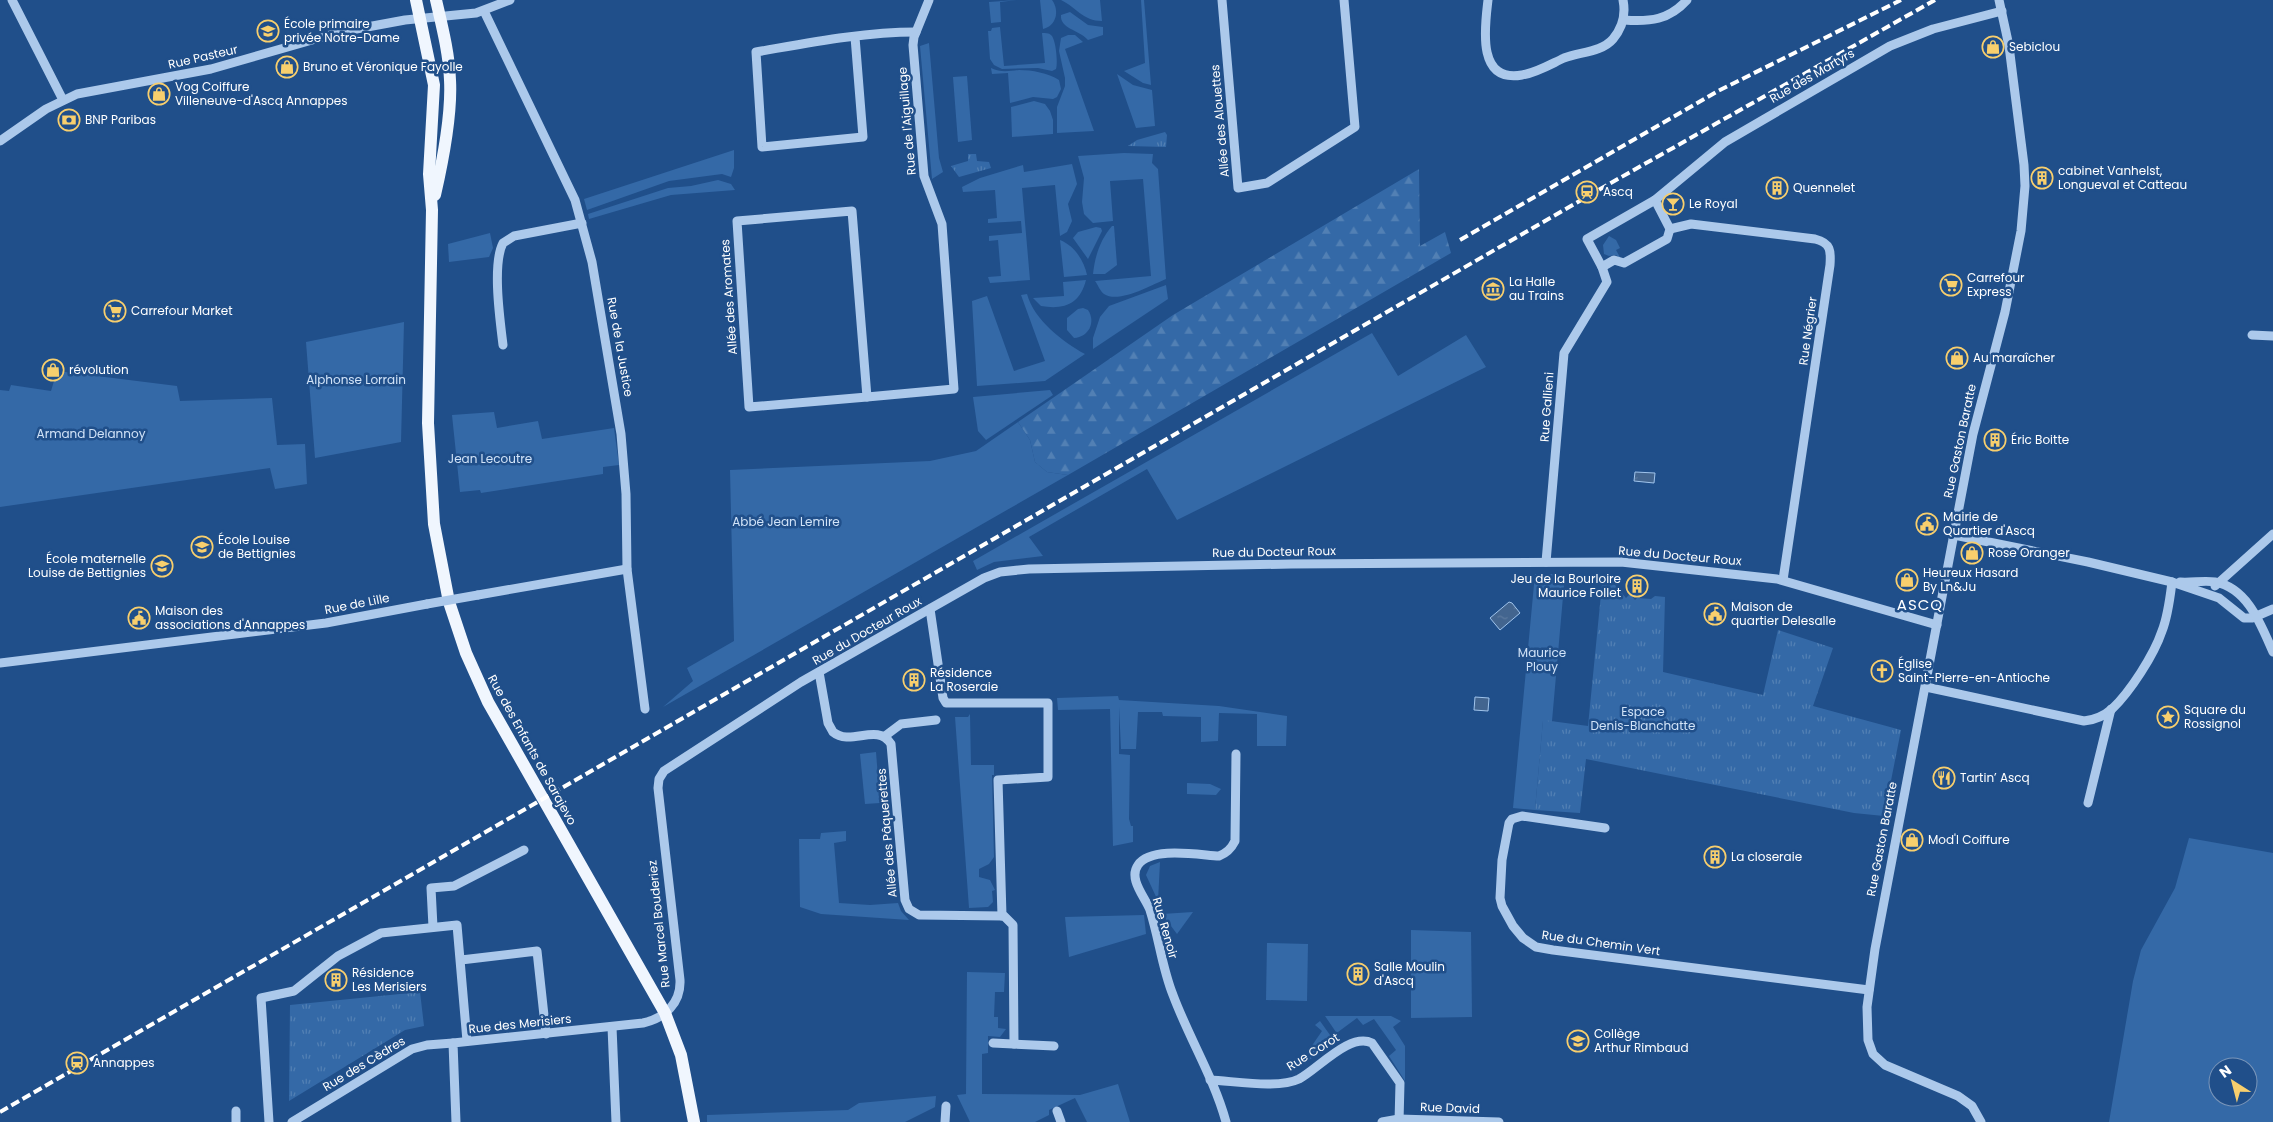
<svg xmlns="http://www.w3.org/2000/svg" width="2273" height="1122" viewBox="0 0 2273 1122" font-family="Poppins,sans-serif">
<defs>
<pattern id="forest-firs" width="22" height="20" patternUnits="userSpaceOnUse" patternTransform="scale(1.25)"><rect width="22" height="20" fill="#3469a7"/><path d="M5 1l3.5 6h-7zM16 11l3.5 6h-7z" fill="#5280b4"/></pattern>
<pattern id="park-tufts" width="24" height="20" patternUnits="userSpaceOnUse" patternTransform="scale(1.25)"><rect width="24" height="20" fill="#3469a7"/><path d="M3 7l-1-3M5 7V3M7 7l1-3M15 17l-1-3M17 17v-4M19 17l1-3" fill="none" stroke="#5280b4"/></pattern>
<pattern id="water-ripples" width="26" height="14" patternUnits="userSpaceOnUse" patternTransform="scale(1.25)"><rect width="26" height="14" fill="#43658f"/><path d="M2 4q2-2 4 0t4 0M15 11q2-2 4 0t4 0" fill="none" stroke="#5f7ca0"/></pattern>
</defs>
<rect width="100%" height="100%" fill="#204f8a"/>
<g fill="#3469a7" fill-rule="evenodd">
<path d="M1017 0 1000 2 1001 22 991 23 989 2Z"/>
<path d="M1040 0H1052C1060 11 1056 26 1043 29Z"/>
<path d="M1061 0H1100L1102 21C1083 21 1076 7 1061 0Z"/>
<path d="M1141 0H1144L1151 85 1143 83 1124 71 1145 63Z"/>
<path d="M1070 12 1088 25 1103 27V35L1088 40C1078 29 1060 29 1061 15Z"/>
<path d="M1000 27 1004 66 1045 63 1042 33C1045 33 1049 33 1051 35 1056 39 1058 63 1056 69L1052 71 1038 68 1002 69 994 65 990 59 988 31H991L992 28Z"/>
<path d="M1068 35H1075L1083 42 1065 49 1094 131 1057 133V107L1065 86V78L1059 51 1061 38Z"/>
<path d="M929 43 939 158 943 172 932 179 920 46Z"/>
<path d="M991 68C1001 73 1009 71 1019 70 1032 70 1048 73 1059 80L1061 89 1057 97 1053 99 1033 97 1010 103 1008 73 992 74Z"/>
<path d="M1117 74 1133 85 1152 90 1155 126 1136 128Z"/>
<path d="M967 76 972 140 958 142 953 77Z"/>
<path d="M1034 101 1045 104 1050 111 1053 120V134L1012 137 1011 107Z"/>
<path d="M734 150V168L731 177 722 174 669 181 587 210 584 199Z"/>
<path d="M1124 153 1153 154 1152 163 1158 169 1166 279C1151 285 1119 304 1104 294 1100 291 1098 285 1095 281L1151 276 1143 179 1110 181 1113 221 1093 223 1084 214 1082 202 1084 178 1078 156Z"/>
<path d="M1072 164 1077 184 1068 204 1072 221 1067 232 1060 236 1055 185 1022 188 1030 280 990 283 988 277 1001 276 998 240 989 241V236L1022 233 1021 221 988 223V219L997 218 995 190 963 192 962 187 980 178 1023 165 1024 172Z"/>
<path d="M718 180 731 184 735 190 671 195 589 219 588 214 668 188 691 186Z"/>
<path d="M1112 226H1114L1117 265 1105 274H1093C1095 256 1100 240 1112 226Z"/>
<path d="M1096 227 1101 228 1102 231 1088 259 1073 238 1078 232Z"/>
<path d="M490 233 493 248 489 257 449 262 448 244Z"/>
<path d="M1609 236 1616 240 1620 248 1616 250 1621 259 1616 255 1609 256 1604 254 1603 245Z"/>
<path d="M1060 240C1075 246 1084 261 1087 275L1064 277Z"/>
<path d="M1086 280C1080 304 1064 310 1041 306L1033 298 1064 296 1063 282Z"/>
<path d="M1166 285 1168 299 1093 349V338L1100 317 1109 306Z"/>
<path d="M1027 294C1034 320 1063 342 1085 354L1045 381 977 386 972 301 987 296 1014 371 1045 361 1021 295Z"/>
<path d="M1083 308 1088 310C1096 322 1089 337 1074 338L1067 330V318L1078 309Z"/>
<path d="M404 322 401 442 315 458 306 342Z"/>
<path d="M1372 333 1398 376 1466 335 1486 367 1177 520 1147 469 1029 537 1043 556 994 562 977 570 973 561Z"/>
<path d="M57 371 177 386 180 401 272 398 277 445 305 444 307 484 275 489 270 468 0 507V390L9 391 11 385 51 391Z"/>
<path d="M1050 390 1053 395 986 440 978 431 973 397Z"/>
<path d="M494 412 497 428 538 421 542 439 614 428 619 465 603 467V474L481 493 480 490 460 492 452 415Z"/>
<path d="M1018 422 1030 440 1035 462 1047 472 1068 475 663 707 693 681 687 668 734 641 730 470 930 461 976 451Z"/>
<path d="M1535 574H1565L1552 721H1543L1535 810 1513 808Z"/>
<path d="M1118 696 1119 700 1219 706 1287 716 1286 746H1257V714L1219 713 1218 741 1201 742V717L1163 716 1162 712H1138L1136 749H1121L1119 707V754L1130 755 1129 819 1131 826H1133V842L1113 846 1110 709 1058 710 1057 698Z"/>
<path d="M970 714 971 765H994V775H992L994 857 989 864 979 869V877L990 880 995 890 992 891 993 902 988 907 969 908 955 717H968Z"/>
<path d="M876 752 880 803 865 804 860 754Z"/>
<path d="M1187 783 1210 784 1221 789 1216 795 1187 794Z"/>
<path d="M846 831V841L834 843 839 903 870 905 898 903 901 911 909 920 821 914 800 907 799 839H820L821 833Z"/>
<path d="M2189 838 2273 853V1122H2109L2133 981 2141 950 2175 888ZM2218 1067H2248V1097H2218Z"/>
<path d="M1160 862 1158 901 1146 875 1150 866Z"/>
<path d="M1193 912 1177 934 1162 914Z"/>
<path d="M1144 915 1146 934 1069 957 1065 917Z"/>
<path d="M1411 930 1471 932 1472 1017 1411 1018Z"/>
<path d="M1267 943 1308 944 1307 1001 1266 1000Z"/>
<path d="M967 972 1005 973 1004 992H995L994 1017H998V1028L1006 1029 1000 1037 988 1036V1053L982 1054V1094L1080 1095 1118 1084 1130 1122H1087L1075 1098 1049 1110V1115L1035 1122H970L957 1095 966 1094Z"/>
<path d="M1325 1016H1391L1401 1021 1393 1027 1405 1046V1081L1389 1056 1396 1050 1374 1019 1363 1025 1357 1018 1338 1032 1340 1038Z"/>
<path d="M1320 1021 1335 1042 1296 1069 1322 1031 1315 1025Z"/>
<path d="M936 1096 935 1107 905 1122H707V1115L848 1110 859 1103Z"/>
</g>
<path fill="url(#forest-firs)" d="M1419 169 1420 246 1445 232 1451 253 1068 475 1047 472 1035 462 1030 440 1018 422 1173 315Z"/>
<g fill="url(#park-tufts)">
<path d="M1165 132 1167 135 1166 147 1128 146 1137 140Z"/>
<path d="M968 154H976L977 161 989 162 991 168 959 177 951 166 968 161Z"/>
<path d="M1603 574H1609L1608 584 1615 585 1626 598 1630 594 1635 600 1637 598 1651 599 1655 596 1665 597 1663 672 1763 695 1778 630 1833 648 1813 706 1901 730 1884 816 1854 813 1586 759 1580 813 1535 810 1543 720 1588 726Z"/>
<path d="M420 992 424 1026 405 1030 289 1101 290 1005Z"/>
</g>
<g fill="url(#water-ripples)" stroke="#a0c4ec">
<path d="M1635 472 1655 473 1654 483 1634 481Z"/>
<path d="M1509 602 1512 603 1520 613 1500 630 1490 618Z"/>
<path d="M1475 697 1489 698 1488 711 1474 710Z"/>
</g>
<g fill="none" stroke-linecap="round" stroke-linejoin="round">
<g stroke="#acc9eb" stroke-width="9">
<path d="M12 0 63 100"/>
<path d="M1222 0 1238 188 1267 183 1355 127 1344 0"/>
<path d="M1488 0C1485 26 1476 83 1522 75 1536 73 1551 64 1564 58 1580 52 1602 52 1613 39 1623 27 1626 15 1623 0"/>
<path d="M484 11 575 200 592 262 621 434 626 494 627 569 645 709"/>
<path d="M1624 20C1650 22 1669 20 1687 0"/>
<path d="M855 37 863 137 762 147 756 52C808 43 862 32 916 32"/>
<path d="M0 141 46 109 77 94 211 69 340 32 405 20 476 13 510 0"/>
<path d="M852 211 867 397 749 407 737 221Z"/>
<path d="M1670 229 1691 224 1815 239C1831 243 1831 251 1830 265L1783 580"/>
<path d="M1602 267 1614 260 1624 263 1667 239 1670 229 1655 200"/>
<path d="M2252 335 2273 336"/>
<path d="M503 345C500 320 492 264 503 243L514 236 582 223"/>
<path d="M867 397 954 389 942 224 924 176 913 45 914 37 929 0"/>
<path d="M1954 535 2088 562 2172 582 2219 598 2244 618H2252L2273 609"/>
<path d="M1546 562 1564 353 1607 282 1602 267 1587 239 1655 200 1725 142 1890 46 1933 29 2002 11"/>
<path d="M2180 582C2192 583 2204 580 2215 582 2248 588 2261 625 2273 652"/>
<path d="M2215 586 2273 534"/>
<path d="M478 595 627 569"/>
<path d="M930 609 943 698 946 703H1048V777L998 780 1002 916"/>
<path d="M0 663 326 623 427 604"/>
<path d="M819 672 828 723 833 732C851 747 877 722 891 744L905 900 909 909 919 915 1004 916 1013 925 1014 1044"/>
<path d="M1926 687 2084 721C2094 720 2104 716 2112 709 2130 692 2154 655 2162 631 2168 616 2170 598 2172 582"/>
<path d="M885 736 901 724 936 720"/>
<path d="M2088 803 2111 709"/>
<path d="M1605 828 1522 816 1512 819 1509 823 1502 860 1500 898 1502 906 1513 926 1523 938 1536 947 1553 950 1869 990"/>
<path d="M433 927 431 888 454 886 524 850"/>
<path d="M461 960 537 951 546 1034"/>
<path d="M612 1027 616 1122"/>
<path d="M993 1043 1054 1046"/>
<path d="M1210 1080C1234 1081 1278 1089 1299 1079 1318 1069 1350 1032 1372 1043L1400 1083 1399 1122"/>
<path d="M236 1111V1122"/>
<path d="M1057 1111 1061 1122"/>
<path d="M269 1122 261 998 294 991 338 956 381 933 457 925 467 1041"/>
<path d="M292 1122 412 1049 427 1045 453 1043"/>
<path d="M456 1122 453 1043 643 1023C665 1018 681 1003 680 980L658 788 659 779 664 771 801 682 984 578 1000 572 1029 569 1291 564 1621 562 1777 579 1937 625"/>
<path d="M945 1122 946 1106"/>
<path d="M1226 1122C1214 1078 1189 1038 1173 995 1162 968 1159 938 1150 910 1145 897 1128 879 1138 865 1151 846 1199 855 1219 856 1227 853 1231 849 1235 841L1236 754"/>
<path d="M1382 1122 1399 1119 1499 1122"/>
<path d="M1981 1122 1972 1106 1958 1096 1885 1065 1873 1054 1868 1040 1867 1007 1875 949 1973 434 2005 312 2021 231 2025 186 2024 165 2009 46 1999 0"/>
</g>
<g stroke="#f0f6fe" stroke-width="12">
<path d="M416 0 434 85 429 174 432 210 428 423 434 524 449 602 466 653 488 702 665 1013 681 1055 694 1122"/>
<path d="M435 195C443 160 452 116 450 80 449 53 442 26 436 0"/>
</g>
<g stroke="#fff" stroke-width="4" stroke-dasharray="9 4" stroke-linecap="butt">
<path d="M1460 240 1718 91 1901 0"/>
<path d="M0 1112 1602 188 1935 0"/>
</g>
<path stroke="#acc9eb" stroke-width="9" d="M427 604 478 595"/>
</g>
<defs>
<g id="school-ring" transform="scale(1.125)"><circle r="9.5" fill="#204f8a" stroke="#f8cf6d" stroke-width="1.5"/><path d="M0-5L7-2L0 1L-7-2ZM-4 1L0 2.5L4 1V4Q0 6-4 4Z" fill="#f8cf6d"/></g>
<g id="shop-ring" transform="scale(1.125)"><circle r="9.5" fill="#204f8a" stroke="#f8cf6d" stroke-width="1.5"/><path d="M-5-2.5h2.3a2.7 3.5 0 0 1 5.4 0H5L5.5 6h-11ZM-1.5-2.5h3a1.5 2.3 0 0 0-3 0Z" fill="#f8cf6d"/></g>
<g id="bank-ring" transform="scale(1.125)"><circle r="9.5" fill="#204f8a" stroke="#f8cf6d" stroke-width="1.5"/><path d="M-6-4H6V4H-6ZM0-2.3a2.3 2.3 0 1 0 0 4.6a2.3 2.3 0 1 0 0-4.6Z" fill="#f8cf6d"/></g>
<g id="building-ring" transform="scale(1.125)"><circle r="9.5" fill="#204f8a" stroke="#f8cf6d" stroke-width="1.5"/><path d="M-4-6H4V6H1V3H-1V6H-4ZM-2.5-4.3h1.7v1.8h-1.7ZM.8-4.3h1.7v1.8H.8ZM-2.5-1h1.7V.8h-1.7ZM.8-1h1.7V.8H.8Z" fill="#f8cf6d"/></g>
<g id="station-ring" transform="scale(1.125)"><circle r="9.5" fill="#204f8a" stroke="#f8cf6d" stroke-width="1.5"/><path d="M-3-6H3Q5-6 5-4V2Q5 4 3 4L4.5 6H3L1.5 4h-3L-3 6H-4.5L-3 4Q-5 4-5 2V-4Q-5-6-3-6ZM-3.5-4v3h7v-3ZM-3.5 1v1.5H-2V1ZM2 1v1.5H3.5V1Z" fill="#f8cf6d"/></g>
<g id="bar-ring" transform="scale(1.125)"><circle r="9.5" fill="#204f8a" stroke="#f8cf6d" stroke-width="1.5"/><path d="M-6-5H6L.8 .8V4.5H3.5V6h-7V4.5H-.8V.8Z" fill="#f8cf6d"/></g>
<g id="supermarket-ring" transform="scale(1.125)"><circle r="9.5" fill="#204f8a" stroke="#f8cf6d" stroke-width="1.5"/><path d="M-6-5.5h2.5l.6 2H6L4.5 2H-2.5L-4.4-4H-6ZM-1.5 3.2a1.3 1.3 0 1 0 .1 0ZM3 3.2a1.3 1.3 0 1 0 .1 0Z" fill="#f8cf6d"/></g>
<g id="museum-ring" transform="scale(1.125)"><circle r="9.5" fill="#204f8a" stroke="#f8cf6d" stroke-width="1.5"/><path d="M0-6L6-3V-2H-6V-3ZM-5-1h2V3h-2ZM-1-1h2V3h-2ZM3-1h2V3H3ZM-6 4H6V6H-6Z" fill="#f8cf6d"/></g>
<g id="civic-ring" transform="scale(1.125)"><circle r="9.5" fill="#204f8a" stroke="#f8cf6d" stroke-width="1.5"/><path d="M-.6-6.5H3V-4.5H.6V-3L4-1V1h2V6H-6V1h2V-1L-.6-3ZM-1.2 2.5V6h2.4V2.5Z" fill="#f8cf6d"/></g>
<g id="church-ring" transform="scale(1.125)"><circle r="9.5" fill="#204f8a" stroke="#f8cf6d" stroke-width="1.5"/><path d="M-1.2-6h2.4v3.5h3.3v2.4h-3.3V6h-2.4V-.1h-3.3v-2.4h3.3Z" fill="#f8cf6d"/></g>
<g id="sight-ring" transform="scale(1.125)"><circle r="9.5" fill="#204f8a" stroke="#f8cf6d" stroke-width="1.5"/><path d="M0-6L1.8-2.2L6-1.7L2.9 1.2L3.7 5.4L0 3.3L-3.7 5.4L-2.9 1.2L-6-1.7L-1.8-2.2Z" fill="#f8cf6d"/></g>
<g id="restaurant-ring" transform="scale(1.125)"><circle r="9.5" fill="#204f8a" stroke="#f8cf6d" stroke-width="1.5"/><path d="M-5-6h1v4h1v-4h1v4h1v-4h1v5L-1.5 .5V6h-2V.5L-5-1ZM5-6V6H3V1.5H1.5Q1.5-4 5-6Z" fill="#f8cf6d"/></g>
</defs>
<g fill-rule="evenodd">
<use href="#school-ring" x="268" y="31"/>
<use href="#shop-ring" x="1993" y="47"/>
<use href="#shop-ring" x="287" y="67"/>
<use href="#shop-ring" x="159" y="94"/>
<use href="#bank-ring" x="69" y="120"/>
<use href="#building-ring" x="2042" y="178"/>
<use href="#building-ring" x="1777" y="188"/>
<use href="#station-ring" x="1587" y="192"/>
<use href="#bar-ring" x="1673" y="204"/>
<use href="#supermarket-ring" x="1951" y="285"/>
<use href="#museum-ring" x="1493" y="289"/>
<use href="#supermarket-ring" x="115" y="311"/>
<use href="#shop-ring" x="1957" y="358"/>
<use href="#shop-ring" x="53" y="370"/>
<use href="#building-ring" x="1995" y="440"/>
<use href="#civic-ring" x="1927" y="524"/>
<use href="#school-ring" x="202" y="547"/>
<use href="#shop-ring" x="1972" y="553"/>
<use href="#school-ring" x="162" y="566"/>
<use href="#shop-ring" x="1907" y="580"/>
<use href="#building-ring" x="1637" y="586"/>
<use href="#civic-ring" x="1715" y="614"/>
<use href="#civic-ring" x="139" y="618"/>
<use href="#church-ring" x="1882" y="671"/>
<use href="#building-ring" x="914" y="680"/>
<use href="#sight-ring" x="2168" y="717"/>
<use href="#restaurant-ring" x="1944" y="778"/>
<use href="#shop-ring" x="1912" y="840"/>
<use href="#building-ring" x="1715" y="857"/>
<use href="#building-ring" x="1358" y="974"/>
<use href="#building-ring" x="336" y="980"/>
<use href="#school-ring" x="1578" y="1041"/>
<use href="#station-ring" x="77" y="1063"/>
</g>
<g text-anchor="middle" stroke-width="5" stroke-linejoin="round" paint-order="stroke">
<g font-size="12" fill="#fff" stroke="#204f8a" text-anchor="start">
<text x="284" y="28">École primaire<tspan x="284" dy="14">privée Notre-Dame</tspan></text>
<text x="2009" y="51">Sebiclou</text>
<text x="303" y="71">Bruno et Véronique Fayolle</text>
<text x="175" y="91">Vog Coiffure<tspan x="175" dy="14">Villeneuve-d'Ascq Annappes</tspan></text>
<text x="85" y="124">BNP Paribas</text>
<text x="2058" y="175">cabinet Vanhelst,<tspan x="2058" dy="14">Longueval et Catteau</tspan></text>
<text x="1793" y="192">Quennelet</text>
<text x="1603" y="196">Ascq</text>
<text x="1689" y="208">Le Royal</text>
<text x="1967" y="282">Carrefour<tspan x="1967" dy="14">Express</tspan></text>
<text x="1509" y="286">La Halle<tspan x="1509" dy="14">au Trains</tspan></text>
<text x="131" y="315">Carrefour Market</text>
<text x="1973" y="362">Au maraîcher</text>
<text x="69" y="374">révolution</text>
<text x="2011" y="444">Éric Boitte</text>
<text x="1943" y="521">Mairie de<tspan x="1943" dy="14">Quartier d'Ascq</tspan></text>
<text x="218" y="544">École Louise<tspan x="218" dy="14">de Bettignies</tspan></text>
<text x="1988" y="557">Rose Oranger</text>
<text x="146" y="563" text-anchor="end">École maternelle<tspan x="146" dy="14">Louise de Bettignies</tspan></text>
<text x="1923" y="577">Heureux Hasard<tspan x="1923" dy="14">By Ln&amp;Ju</tspan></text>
<text x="1621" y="583" text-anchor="end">Jeu de la Bourloire<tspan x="1621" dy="14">Maurice Follet</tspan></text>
<text x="1731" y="611">Maison de<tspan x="1731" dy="14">quartier Delesalle</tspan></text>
<text x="155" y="615">Maison des<tspan x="155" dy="14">associations d'Annappes</tspan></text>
<text x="1898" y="668">Église<tspan x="1898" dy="14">Saint-Pierre-en-Antioche</tspan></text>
<text x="930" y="677">Résidence<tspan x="930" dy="14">La Roseraie</tspan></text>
<text x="2184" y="714">Square du<tspan x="2184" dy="14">Rossignol</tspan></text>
<text x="1960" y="782">Tartin’ Ascq</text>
<text x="1928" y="844">Mod'l Coiffure</text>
<text x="1731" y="861">La closeraie</text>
<text x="1374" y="971">Salle Moulin<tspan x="1374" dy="14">d'Ascq</tspan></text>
<text x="352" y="977">Résidence<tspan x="352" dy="14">Les Merisiers</tspan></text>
<text x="1594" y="1038">Collège<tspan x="1594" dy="14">Arthur Rimbaud</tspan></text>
<text x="93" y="1067">Annappes</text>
</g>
<g font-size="12" fill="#fff" stroke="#204f8a">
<text transform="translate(203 57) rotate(-13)" y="4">Rue Pasteur</text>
<text transform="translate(1812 76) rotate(-30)" y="4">Rue des Martyrs</text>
<text transform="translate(907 121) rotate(-95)" y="4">Rue de l'Aiguillage</text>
<text transform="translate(1220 121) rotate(-95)" y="4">Allée des Alouettes</text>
<text transform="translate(729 297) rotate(-94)" y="4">Allée des Aromates</text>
<text transform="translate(1808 331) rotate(-82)" y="4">Rue Négrier</text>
<text transform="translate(620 347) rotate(80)" y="4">Rue de la Justice</text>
<text transform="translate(1547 407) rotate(-86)" y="4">Rue Gallieni</text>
<text transform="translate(1960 441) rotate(-78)" y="4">Rue Gaston Baratte</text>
<text transform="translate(1274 552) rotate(-1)" y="4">Rue du Docteur Roux</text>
<text transform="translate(1680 556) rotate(5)" y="4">Rue du Docteur Roux</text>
<text transform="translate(357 604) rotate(-11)" y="4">Rue de Lille</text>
<text transform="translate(867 631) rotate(-30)" y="4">Rue du Docteur Roux</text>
<text transform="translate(532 750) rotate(61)" y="4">Rue des Enfants de Sarajevo</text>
<text transform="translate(887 833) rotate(-95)" y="4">Allée des Pâquerettes</text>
<text transform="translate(1882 839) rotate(-79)" y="4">Rue Gaston Baratte</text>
<text transform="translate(659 924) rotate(-96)" y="4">Rue Marcel Bouderiez</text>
<text transform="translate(1165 928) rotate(74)" y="4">Rue Renoir</text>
<text transform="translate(1601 943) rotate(8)" y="4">Rue du Chemin Vert</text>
<text transform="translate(520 1024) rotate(-6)" y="4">Rue des Merisiers</text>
<text transform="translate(1313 1052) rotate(-32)" y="4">Rue Corot</text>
<text transform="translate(364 1064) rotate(-31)" y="4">Rue des Cèdres</text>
<text transform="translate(1450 1108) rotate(2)" y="4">Rue David</text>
</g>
<g font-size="12" fill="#d1e3f8" stroke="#204f8a">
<text x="356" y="384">Alphonse Lorrain</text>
<text x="91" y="438">Armand Delannoy</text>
<text x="490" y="463">Jean Lecoutre</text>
<text x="786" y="526">Abbé Jean Lemire</text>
<text x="1542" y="657">Maurice<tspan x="1542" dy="14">Plouy</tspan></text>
<text x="1643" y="716">Espace<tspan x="1643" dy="14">Denis-Blanchatte</tspan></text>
</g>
<g font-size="15" letter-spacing="1" fill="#fff" stroke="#204f8a">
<text x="1920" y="610">ASCQ</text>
</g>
</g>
<g transform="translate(2233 1082) rotate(324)"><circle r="24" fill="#204f8a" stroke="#7995b9"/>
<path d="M0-4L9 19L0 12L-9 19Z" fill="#f8cf6d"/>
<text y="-8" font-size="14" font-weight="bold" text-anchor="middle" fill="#ffffff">N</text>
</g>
</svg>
